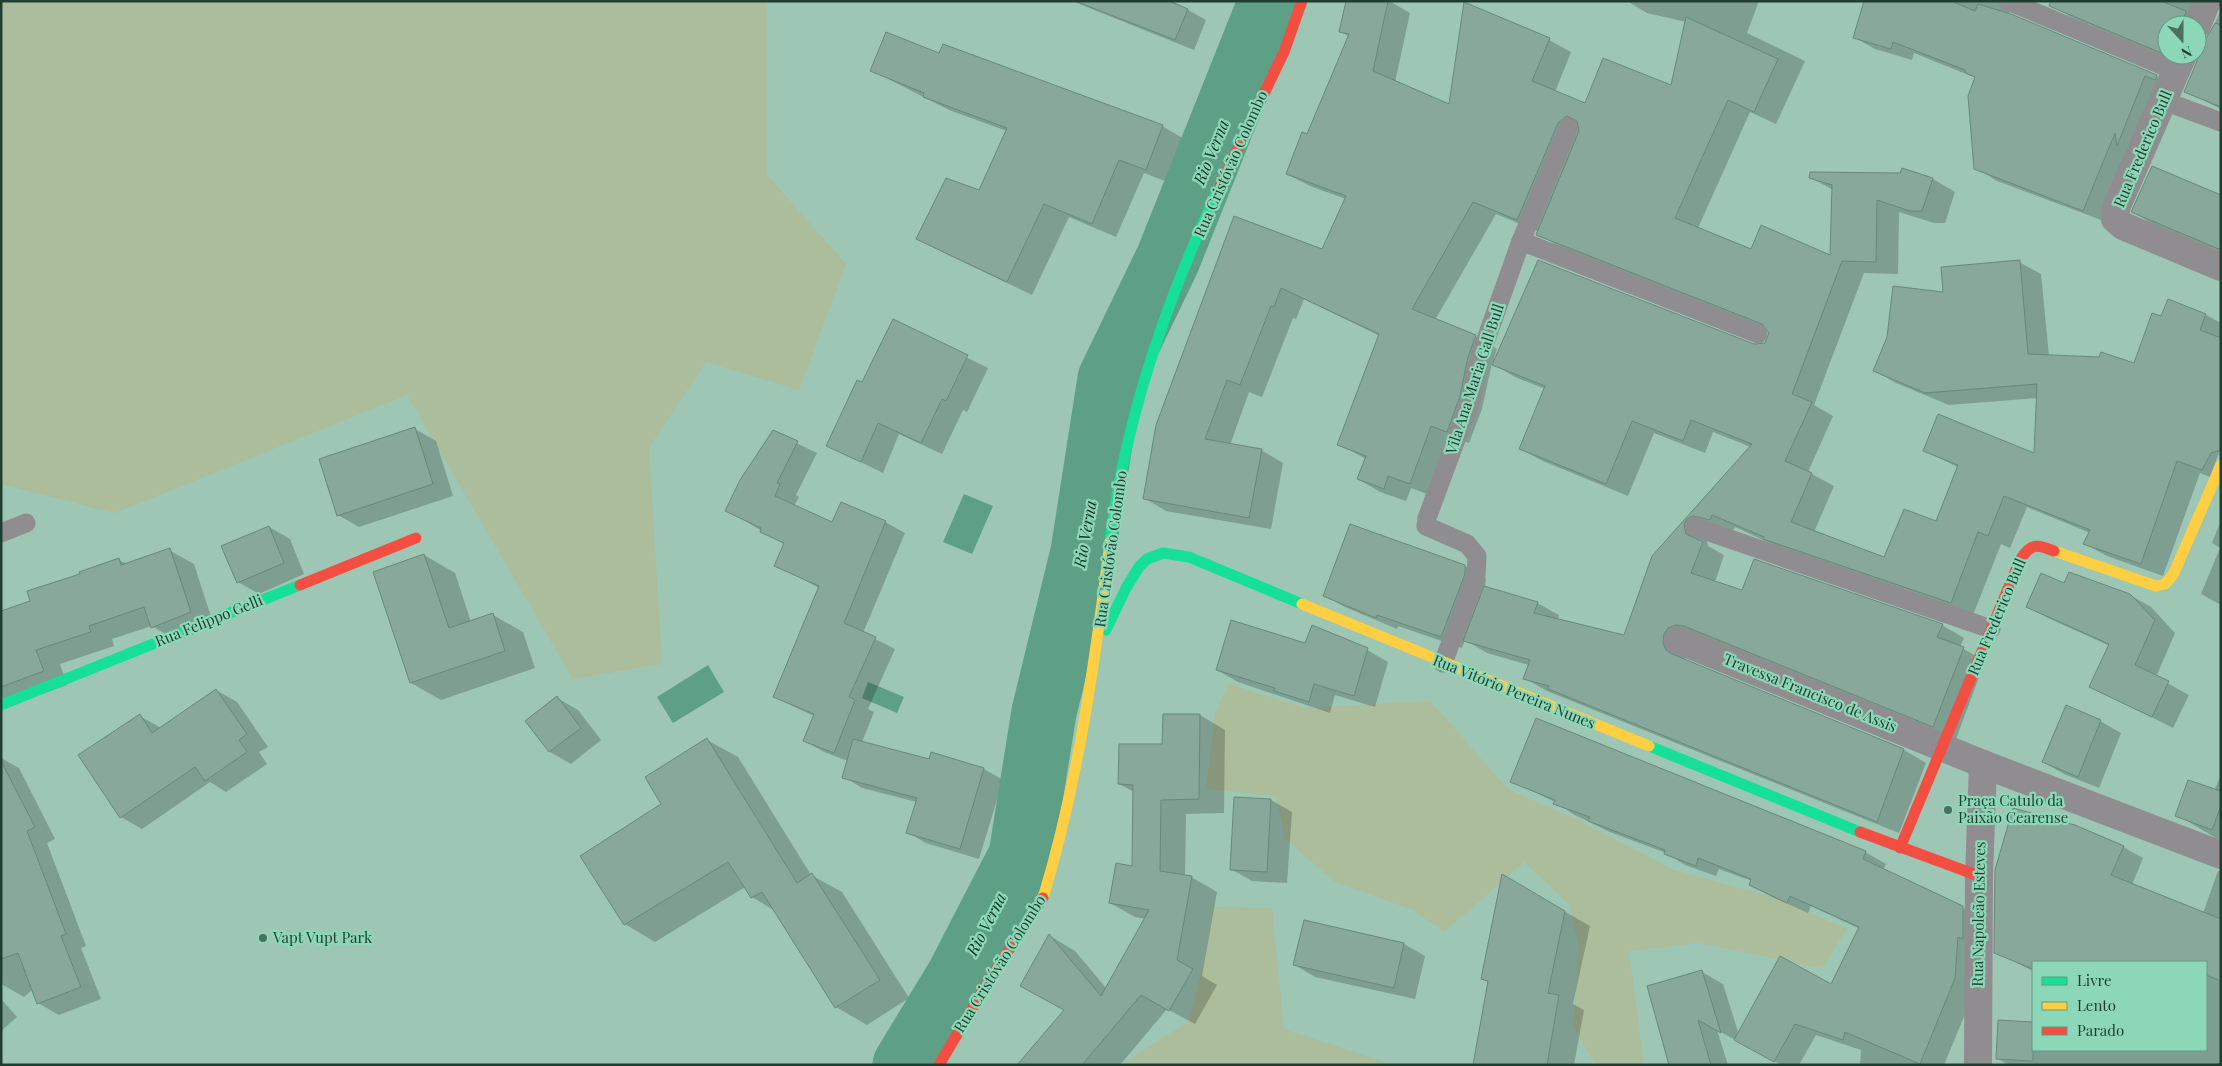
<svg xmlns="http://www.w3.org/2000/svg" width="2222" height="1066" viewBox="0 0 2222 1066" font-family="'Playfair Display',serif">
<rect width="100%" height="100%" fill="#9dc6b4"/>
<g fill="#abbd9b">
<path d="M1 1H767V175L846 264 799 390 706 362 649 447 662 664 573 679 407 395 115 513 1 484Z"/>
<path d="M1229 684 1305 708 1430 701 1509 790 1576 819 1674 870 1775 898 1847 929 1822 968 1699 943 1629 951 1644 1065H1596L1573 1027 1579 947 1569 904 1524 862 1444 932 1413 910 1335 882 1285 839 1276 796 1206 789 1215 713Z"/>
<path d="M1213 907 1272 908 1284 1029 1394 1065H1121L1189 1021 1205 957Z"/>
</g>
<g fill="#5da086">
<path d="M964 494 993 506 972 554 943 542Z"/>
<path d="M708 665 724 692 673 723 657 697Z"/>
<path d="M868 682 904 697 897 713 862 698Z"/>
</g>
<g fill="#0003" fill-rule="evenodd">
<path d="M1072 1H1172L1206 20 1194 50Z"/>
<path d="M1348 1H1389L1410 13 1395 82 1450 105 1549 40 1571 52 1555 92 1585 105 1672 87 1686 22 1647 13 1627 1H1759L1747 33 1805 61 1776 124 1750 112 1698 228 1752 250 1832 257 1833 190 1810 177 1933 179 1955 192 1945 223H1934L1899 212 1898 274 1864 273 1814 405 1833 416 1808 472 1834 486 1814 532 1885 558 1936 523 1959 468 1924 450 2035 454 2037 398 1949 405 1896 383 1874 370 1944 293 2019 262 2041 274 2049 356 2134 365 2161 318 2168 301 2206 315 2221 323V447L2210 477 2200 473 2163 576 2107 556 2085 544 2090 533 2027 507 2010 548 2001 544 1973 615 1787 551 1735 527 1732 532 1706 537 1708 546 1724 555 1715 582 1742 592 1942 625 1964 638 1960 647 1985 661 1956 739 1684 656 1687 662 1904 750 1926 763 1899 833 1547 691 1524 678 1529 665 1487 653 1465 640 1462 648 1398 626 1397 629 1345 607 1324 595 1465 566 1486 579 1485 587 1537 603 1559 615 1558 620 1624 637 1653 557 1751 447 1713 432 1705 453 1654 433 1628 496 1543 461 1521 449 1545 389 1515 377 1492 363 1482 409 1469 443 1453 438 1432 496 1411 488 1406 501 1380 492 1358 479 1366 459 1339 444 1380 336 1304 299 1296 319 1293 318 1262 397 1249 392 1230 445 1261 450 1283 463 1271 529 1166 511 1144 498 1235 217 1322 250 1346 199 1310 186 1287 174 1308 135 1350 37 1341 32ZM1496 214 1539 232 1538 234 1560 247 1769 329 1770 338 1765 344 1754 346 1494 358 1497 349 1475 336 1435 320Z"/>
<path d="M1865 1H2014L2008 15 2156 76 2177 88 2104 221 1997 181 1976 168V78L1914 53 1912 60 1875 49 1854 37Z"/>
<path d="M2052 1H2220L2203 31 2202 40 2208 38 2221 10V109L2185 91 2201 52 2197 53V25H2167V55H2194L2187 66 2071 17 2051 5Z"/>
<path d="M940 55 1162 126 1186 140 1170 183 1144 173 1116 237 1069 217 1032 295 942 252 918 238 980 191 1007 131 949 110 871 70Z"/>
<path d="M2221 196V252L2153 224 2133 212Z"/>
<path d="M893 321 988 368 967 412 963 410 942 454 899 434 883 473 828 446 863 384Z"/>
<path d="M415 429 436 441 453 496 359 527 338 515Z"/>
<path d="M773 432 817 453 796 495 799 497 794 506 832 524 885 522 905 533 863 633 895 649 868 709 874 712 862 742 930 761 932 754 984 769 1003 780 979 859 926 843 907 832 917 802 862 788 844 777 848 761 824 752 805 741 814 716 774 697 819 588 776 565 785 545 727 510Z"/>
<path d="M2221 520V605L2201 594 2220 548 2212 543Z"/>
<path d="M269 527 290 539 304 574 259 594 238 582Z"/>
<path d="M169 550 194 564 214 626 177 641 152 626 112 639 114 646 60 664 67 685 1 709V612L32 602 82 574 119 560 127 564Z"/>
<path d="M424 555 455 573 471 622 493 615 523 632 535 668 441 700 411 683Z"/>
<path d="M2065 585 2130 595 2151 607 2175 633 2156 677 2189 695 2173 728 2090 686 2110 646 2048 618 2028 606Z"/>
<path d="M1306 644 1367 650 1388 662 1375 707 1335 695 1330 713 1238 682 1217 670Z"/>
<path d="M216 690 237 702 268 747 259 752 267 764 226 792 210 782 142 829 121 817 140 716 161 728Z"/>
<path d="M557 698 578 710 601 740 571 764 550 752 527 721Z"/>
<path d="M1200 715 1225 730 1224 813 1186 814 1185 876 1191 877 1217 892 1202 976 1217 985 1195 1024 1167 1009 1120 1065H1018L1065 1010 1050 936 1075 951 1106 988 1146 919 1135 917 1110 903 1133 867 1134 792 1119 784Z"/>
<path d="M2100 721 2121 733 2099 788 2064 774 2043 762Z"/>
<path d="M707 740 738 757 811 875 842 892 909 998 867 1025 836 1007 775 911 752 897 745 887 655 942 625 924 663 805Z"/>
<path d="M1 758 19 768 55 839 47 843 86 946 81 948 101 999 59 1015 38 1003 33 989 24 997 3 985 1 980Z"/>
<path d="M2221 775V841L2177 815 2214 791Z"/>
<path d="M1512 781 1865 852 1886 864 1883 870 1983 918 1975 990 1944 1065H1860L1861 1050 1816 1035 1799 1065H1782L1717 1030 1728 1065H1671L1702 972 1723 984 1739 1035 1831 986 1860 929 1811 906 1808 913 1770 896 1750 885 1752 881 1719 869 1716 876 1685 865 1666 853 1610 832 1575 815 1555 802Z"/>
<path d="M1236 798 1271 800 1292 812 1287 883 1252 881 1231 869Z"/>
<path d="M2123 847 2143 858 2132 885 2203 913 2218 871H2221V1065H2008L1997 1058 1999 1022 2033 1023V1050H2206V962H2033V971L1995 952Z"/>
<path d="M1503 876 1590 926 1573 1004 1584 1010 1574 1065H1474L1489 982 1483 979Z"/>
<path d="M1404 944 1425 956 1415 999 1315 977 1295 965Z"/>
<path d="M1 999 17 1017 1 1031Z"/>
</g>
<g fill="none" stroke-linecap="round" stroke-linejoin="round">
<path stroke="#5da086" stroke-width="65" d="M905 1065 959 976 1021 856 1044 712 1083 552 1110 379 1168 259 1271 1"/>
</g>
<g fill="#87a89a" stroke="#67897b">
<path d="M1080 1H1169L1188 9 1175 40 1080 3Z"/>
<path d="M1346 1H1388L1373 71 1449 104 1464 2 1550 38 1532 81 1585 103 1603 58 1671 85 1686 17 1778 59 1754 112 1728 100 1675 218 1751 249 1761 225 1830 255 1832 185 1809 178 1810 172 1900 173 1902 168 1933 178 1922 211H1910L1877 200 1876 262 1842 261 1792 394 1812 402 1785 461 1812 473 1791 522 1884 557 1904 509 1936 521 1958 465 1923 451 1938 414 2034 453 2037 384 1925 393 1873 371 1887 337 1893 286 1943 292 1941 267 2020 260 2028 354 2099 357 2101 352 2134 363 2152 313 2161 316 2168 299 2206 314 2200 330 2221 338V450L2211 453 2202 470 2177 461 2141 564 2083 544 2090 530 2004 496 1988 536 1978 532 1951 603 1763 539 1764 537 1712 515 1710 520 1693 516 1687 519 1684 524 1686 534 1703 542 1691 573 1742 590 1754 559 1943 624 1937 637 1964 647 1933 727 1684 626 1675 625 1668 628 1664 634 1663 643 1666 650 1672 654 1904 749 1877 822 1548 689 1549 686 1523 679 1530 660 1463 641 1484 586 1538 602 1534 613 1624 635 1652 556 1752 444 1691 420 1683 441 1632 421 1606 484 1519 449 1545 386 1492 365 1538 260 1754 344 1765 343 1769 333 1762 324 1536 235 1579 131 1577 121 1567 116 1558 123 1517 220 1473 202 1412 309 1476 335 1468 357 1460 396 1447 432 1431 426 1410 484 1388 476 1384 489 1357 479 1366 456 1337 445 1379 334 1281 288 1274 307 1271 306 1240 385 1227 380 1205 439 1262 449 1249 518 1143 499 1156 425 1234 216 1322 249 1346 196 1286 174 1302 132 1307 134 1349 34 1339 32Z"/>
<path d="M1864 1H1951L1975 11 1978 4 2011 14 2157 75 2155 80 2145 76 2117 146 2115 133 2083 211 1974 169 1968 96 1975 77 1966 73 1965 70 1893 42 1891 49 1853 38Z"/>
<path d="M2051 1H2161L2186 11 2182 25H2167L2166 55 2049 6Z"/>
<path d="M2215 23 2221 25V107L2184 92 2197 61V40L2207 37Z"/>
<path d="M886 32 939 53 943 44 1163 125 1146 170 1119 160 1092 224 1044 204 1007 282 916 239 946 178 979 190 1007 128 923 97 924 93 870 71Z"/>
<path d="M2152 166 2221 195V250L2131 212Z"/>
<path d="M893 319 968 355 946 401 942 399 921 443 878 423 861 462 826 446 857 380 862 382Z"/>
<path d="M415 427 433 484 337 516 319 459Z"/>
<path d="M773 430 798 441 777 483 780 484 775 496 832 522 841 502 886 521 844 623 876 637 849 697 855 700 834 753 803 741 814 714 773 697 819 586 774 566 784 543 760 532 761 528 725 511 740 480Z"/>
<path d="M1350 524 1465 565V574L1441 637 1377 615 1376 618 1323 596Z"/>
<path d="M269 526 284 563 237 583 221 546Z"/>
<path d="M170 548 191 612 151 628 144 607 89 626 91 632 36 650 44 671 1 687V611L30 601 27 591 80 574 79 572 119 558 121 565Z"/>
<path d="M424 554 449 628 493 613 505 651 410 683 373 572Z"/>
<path d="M2069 572 2130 594 2155 620 2135 665 2169 681 2152 717 2089 687 2109 644 2026 607 2041 573 2064 583Z"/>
<path d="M1231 620 1305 643 1312 625 1368 648 1354 696 1314 684 1309 702 1274 691 1275 688 1216 670Z"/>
<path d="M216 689 247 734 239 740 247 752 205 781 195 767 120 818 78 755 140 714 152 733Z"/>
<path d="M557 696 581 728 549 752 525 721Z"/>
<path d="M2066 705 2101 720 2078 777 2042 762Z"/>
<path d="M1163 714H1200L1199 799 1161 800 1160 871 1192 876 1177 960 1193 969 1169 1011 1141 995 1082 1065H1017L1064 1010 1020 986 1049 934 1101 996 1149 910 1109 903 1116 863 1132 866 1133 785 1118 784 1119 744H1162Z"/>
<path d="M1536 718 1866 851 1863 859 1963 906V939L1958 937 1955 978 1920 1064 1845 1032 1843 1040 1795 1024 1774 1062 1734 1040 1780 956 1831 984 1859 927 1790 896 1787 903 1749 885 1751 879 1698 858 1696 866 1664 854 1665 850 1588 821 1590 817 1553 804 1555 800 1510 782Z"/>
<path d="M707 738 797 883 812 873 880 980 835 1008 762 892 751 898 728 862 624 925 580 856 661 804 645 777Z"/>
<path d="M853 739 929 759 931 752 984 768 960 849 906 833 917 798 842 778Z"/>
<path d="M1 761 35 827 27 831 66 934 61 936 81 987 37 1004 18 953 1 959Z"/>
<path d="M2188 780 2221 791V806L2212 830 2175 816Z"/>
<path d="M1234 797 1271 799 1267 872 1230 870Z"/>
<path d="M2013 808 2075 825 2124 846 2111 875 2221 919V981L2206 975V962H2033V969L1994 953 1995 870Z"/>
<path d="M1502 874 1565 911 1548 993 1559 995 1547 1065H1473L1488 981 1481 979Z"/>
<path d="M1304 920 1404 943 1394 988 1293 965Z"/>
<path d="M1702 970 1721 1033 1698 1020 1711 1065H1669L1647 986Z"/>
<path d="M1998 1020 2033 1022V1061L1996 1059Z"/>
</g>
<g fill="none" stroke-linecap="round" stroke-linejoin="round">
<g stroke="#8f8d8f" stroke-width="19">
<path d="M2008 1 2176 71"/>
<path d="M2164 101 2221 122"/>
<path d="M1521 241 1758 334"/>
<path d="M1695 527 1991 629"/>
<path d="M1 533 26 523"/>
<path d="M1443 663 1476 576 1477 556 1467 544 1426 526 1427 518 1471 399 1479 359 1521 241 1568 127"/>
</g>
<g stroke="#8f8d8f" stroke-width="28">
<path d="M2197 25 2207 1"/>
<path d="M2183 55 2116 208 2115 219 2123 226 2221 267"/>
<path d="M1678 640 1983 764 2221 855"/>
<path d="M1978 1065 1979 876 1983 764"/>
</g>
<g stroke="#16e098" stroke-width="11">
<path d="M1110 542C1125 418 1167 298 1220 186"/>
<path d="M1106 630 1126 588 1139 567 1147 559 1163 553 1189 557 1302 604"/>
<path d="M1 705 300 585"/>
<path d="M1649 746 1860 832"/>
</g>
<g stroke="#ffcf43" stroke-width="11">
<path d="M2054 551 2156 586 2165 584 2173 575 2221 465"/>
<path d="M1302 604 1649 746"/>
<path d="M1043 898C1078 783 1095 661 1110 542"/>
</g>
<g stroke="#f24e42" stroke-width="11">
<path d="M1220 186 1284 52 1302 1"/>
<path d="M300 585 416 538"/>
<path d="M1860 832 1979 876"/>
<path d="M1900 848 2020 560C2031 543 2036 544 2054 551"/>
<path d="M939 1065 989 980 1043 898"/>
</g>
</g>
<g fill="#4b6e5f" stroke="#8cd7b7" stroke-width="2">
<circle cx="1948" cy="810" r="5"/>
<circle cx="263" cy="938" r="5"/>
</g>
<g text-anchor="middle" stroke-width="4.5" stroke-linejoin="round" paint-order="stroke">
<g font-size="15" fill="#1f3e31" stroke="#8cd7b7">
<text transform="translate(2143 149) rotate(-67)" y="5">Rua Frederico Bull</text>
<text transform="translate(1231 164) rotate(-66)" y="5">Rua Cristóvão Colombo</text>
<text transform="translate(1475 379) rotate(-72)" y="5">Vila Ana Maria Gall Bull</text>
<text transform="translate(1111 549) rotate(-82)" y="5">Rua Cristóvão Colombo</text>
<text transform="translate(1997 617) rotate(-67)" y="5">Rua Frederico Bull</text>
<text transform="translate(209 621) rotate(-22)" y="5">Rua Felippo Gelli</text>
<text transform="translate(1514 692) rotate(22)" y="5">Rua Vitório Pereira Nunes</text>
<text transform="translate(1810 693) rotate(22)" y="5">Travessa Francisco de Assis</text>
<text transform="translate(1979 914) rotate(-89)" y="5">Rua Napoleão Esteves</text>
<text transform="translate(1000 964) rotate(-58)" y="5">Rua Cristóvão Colombo</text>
</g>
<g font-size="15" fill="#1f3e31" stroke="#8cd7b7" text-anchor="start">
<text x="1958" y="806">Praça Catulo da<tspan x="1958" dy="17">Paixão Cearense</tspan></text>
<text x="273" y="943">Vapt Vupt Park</text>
</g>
<g font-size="16" font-style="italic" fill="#0d3124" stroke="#8cd7b7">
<text transform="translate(1211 152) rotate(-68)" y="6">Rio Verna</text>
<text transform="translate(1085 534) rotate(-80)" y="6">Rio Verna</text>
<text transform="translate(986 924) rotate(-63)" y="6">Rio Verna</text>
</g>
</g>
<rect width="2222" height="1066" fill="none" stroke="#1f3e31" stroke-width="5"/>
<rect x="2032" y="961" width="175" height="90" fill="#8cd7b7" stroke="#609a81"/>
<rect x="2042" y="977" width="25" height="8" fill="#16e098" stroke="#609a81"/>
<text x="2077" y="986" font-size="15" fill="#1f3e31">Livre</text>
<rect x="2042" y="1002" width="25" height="8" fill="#ffcf43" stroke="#609a81"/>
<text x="2077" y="1011" font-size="15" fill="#1f3e31">Lento</text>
<rect x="2042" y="1027" width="25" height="8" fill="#f24e42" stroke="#609a81"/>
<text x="2077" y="1036" font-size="15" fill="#1f3e31">Parado</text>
<g transform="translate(2182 40) rotate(159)"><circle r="24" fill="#8cd7b7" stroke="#609a81"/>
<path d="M0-4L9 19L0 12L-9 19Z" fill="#4b6e5f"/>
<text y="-8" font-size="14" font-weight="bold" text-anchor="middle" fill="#1f3e31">N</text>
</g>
</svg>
